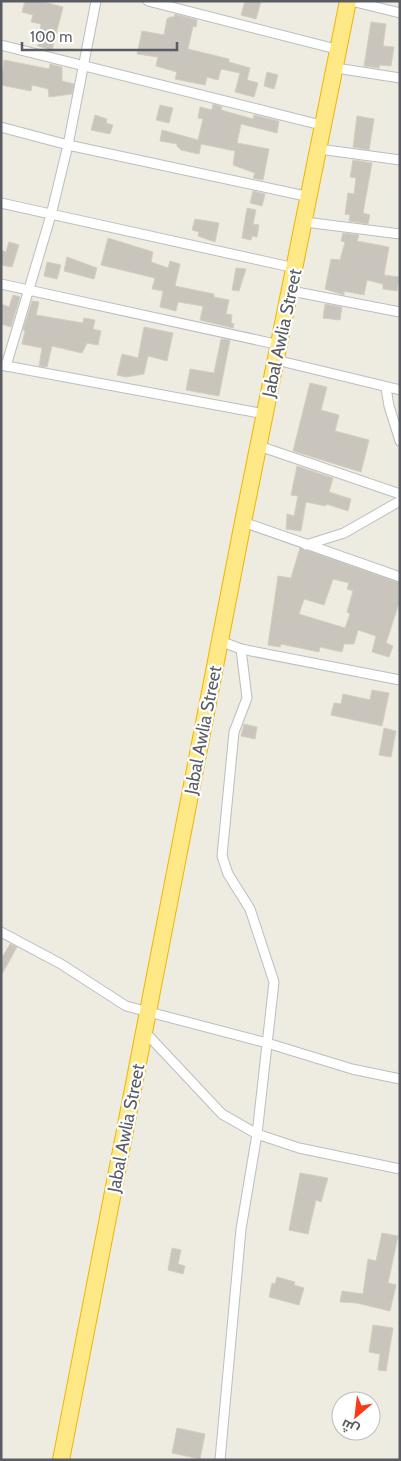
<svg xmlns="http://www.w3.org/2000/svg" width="401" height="1461" viewBox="0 0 401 1461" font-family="Cabin,Cairo,sans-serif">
<rect width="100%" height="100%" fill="#eeece0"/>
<g fill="#c9c5bd" stroke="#d3cebe" fill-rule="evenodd">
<path d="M25 1H40L63 7 52 50 38 46 41 24 31 22 33 15 22 12Z"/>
<path d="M245 1H261L256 19 241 15Z"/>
<path d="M175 14 197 20 196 27 193 26 188 49 229 59V62L250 68 247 80 258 83 254 97 235 92 240 73 221 69 218 80 207 77 205 85 175 79 177 72 156 66 158 57 137 54 142 31 164 35 167 19 170 17H174Z"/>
<path d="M371 22 386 24 383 46 394 47 391 66 380 65 379 68 364 66Z"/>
<path d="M4 60 49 69 50 64 62 67V81L74 84 72 94 49 97 48 89 32 85 31 91 1 85Z"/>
<path d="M267 72 278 75 274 89 264 86Z"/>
<path d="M213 104 222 107 221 110 253 119 254 115 279 121 277 133 241 124 237 143 269 149 263 180 253 178 255 173 233 165 235 151 201 144 199 154 181 150 177 146V144L160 141 162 130 198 140 203 119 198 118 200 107 212 110Z"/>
<path d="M160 105 173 108 169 123 156 120Z"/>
<path d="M95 115 107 119 106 123 113 125 110 134 91 130Z"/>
<path d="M357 116 374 119 369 150 353 147Z"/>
<path d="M353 160 372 163 363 213 370 215 368 224 349 221 350 215 345 214 348 193 354 194 356 178 350 177Z"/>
<path d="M253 191 265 194 262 206 250 203Z"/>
<path d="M247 208 256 210 253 224 259 225 257 237 252 236 251 240 242 238Z"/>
<path d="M195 219 219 223 215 242 198 236 199 232 192 230Z"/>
<path d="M343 233 359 235 357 241 389 247 384 275 399 277 397 291 383 289V284L367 280 364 295 344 291V295L325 289 331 259 340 260 345 242 341 241Z"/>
<path d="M108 238 153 252 151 262 168 268 170 261 180 264 175 286 214 294V297L229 300 226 314 232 315 231 323 234 324 233 328 200 320 203 306 178 302 176 311 160 307 163 291 152 289 155 278 101 265Z"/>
<path d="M9 242 19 245 12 267 1 265V250L6 252Z"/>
<path d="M67 257 97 268 94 279 64 271Z"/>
<path d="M47 262 61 265 57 279 44 276Z"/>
<path d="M236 268 246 269 239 291 232 290Z"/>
<path d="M13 295 20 297 11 327 1 324V304L9 307Z"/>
<path d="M32 301 39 302 36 315 83 323 84 318 95 320 93 329 101 331 98 345 87 343 82 353 52 346 47 367 39 366 42 348 22 344 25 331 23 330Z"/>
<path d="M325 304 342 307 340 320 323 318Z"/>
<path d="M144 327 173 333 167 361 148 356 144 374 126 377 117 375 122 354 138 358Z"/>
<path d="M221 339 230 340 219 396 186 390 190 369 214 373Z"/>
<path d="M310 383 327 387 321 410 339 415 335 431 369 440 361 472 293 451Z"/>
<path d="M297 466 333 478 329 492 351 499 348 511 326 504V506L306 502 301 531 286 529 287 514 294 516 298 496 291 495Z"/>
<path d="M300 548 400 583V600L386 643 393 646 389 657 372 652 376 636 358 630 354 644H344L342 652 320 647 319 652 281 644 280 647 268 645 278 576 291 578ZM333 579 349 583 347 589 353 591 347 612 350 614 345 628 299 614 304 599 324 605Z"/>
<path d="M372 690 389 693 382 726 331 715 334 703 341 704 343 694 370 700Z"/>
<path d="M244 724 257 727 255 739 241 736Z"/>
<path d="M384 728 396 731 391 757 379 755Z"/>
<path d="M10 944 17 947 1 976V959Z"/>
<path d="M300 1173 328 1178 321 1202 316 1200 308 1234 289 1230Z"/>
<path d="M382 1233 398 1236 388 1283 396 1285 390 1311 357 1303 340 1302 342 1291 363 1294 368 1259 376 1261Z"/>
<path d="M172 1248 181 1250 178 1264 185 1266 183 1274 168 1270Z"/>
<path d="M277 1277 295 1282 294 1285 304 1288 299 1305 269 1297 272 1283 275 1284Z"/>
<path d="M373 1325 393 1328 386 1371 378 1370 380 1354 369 1352Z"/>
<path d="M177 1428 205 1434 200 1459 172 1453Z"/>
</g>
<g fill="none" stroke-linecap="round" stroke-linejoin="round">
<g stroke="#bbbdc3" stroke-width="11">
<g id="street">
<path d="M148 1 340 50"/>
<path d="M351 1 400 13"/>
<path d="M1 45 325 126"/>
<path d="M336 68 400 78"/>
<path d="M1 127 68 145 310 197"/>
<path d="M319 149 400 160"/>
<path d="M1 203 295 268"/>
<path d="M305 222 400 234"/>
<path d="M1 284 280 345"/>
<path d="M291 291 400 312"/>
<path d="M276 360 400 390"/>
<path d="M1 365 265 414"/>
<path d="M6 366 51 215 68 145 96 1"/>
<path d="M386 388 389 406 400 441"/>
<path d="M259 446 400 494"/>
<path d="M243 522 400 577"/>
<path d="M306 545 344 533 400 501"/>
<path d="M220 641 241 649 400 680"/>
<path d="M1 932 61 964 126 1006 267 1043 352 1069 400 1079"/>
<path d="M145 1032 222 1114 257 1134 299 1148 400 1169"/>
<path d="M220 1460 241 1229 257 1134 274 982 250 909 228 874 222 856 234 732 247 698 241 649"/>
</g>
</g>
<g stroke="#eeb500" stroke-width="18">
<path id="highway" d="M61 1460 243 522 348 1"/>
</g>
<use href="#street" stroke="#fff" stroke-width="9"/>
<use href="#highway" stroke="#ffe986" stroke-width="16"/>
</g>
<g text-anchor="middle" stroke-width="4.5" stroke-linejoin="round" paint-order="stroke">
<g font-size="18" fill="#595c63" stroke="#fff">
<text transform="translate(282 333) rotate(-78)" y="6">Jabal Awlia Street</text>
<text transform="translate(203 730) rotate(-79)" y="6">Jabal Awlia Street</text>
<text transform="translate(126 1128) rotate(-79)" y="6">Jabal Awlia Street</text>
</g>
</g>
<rect width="401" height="1461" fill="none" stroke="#595c63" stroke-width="5"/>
<g transform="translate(356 1416) rotate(208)"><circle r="24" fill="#ffffff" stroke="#bdbec1"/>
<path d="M0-4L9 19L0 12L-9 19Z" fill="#fa3b19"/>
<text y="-8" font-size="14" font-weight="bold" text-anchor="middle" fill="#595c63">ش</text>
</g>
<path d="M22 42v8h155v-8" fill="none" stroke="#595c63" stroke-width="2.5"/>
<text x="30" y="42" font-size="15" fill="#595c63" stroke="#ffffff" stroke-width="4" paint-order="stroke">100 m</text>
</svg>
